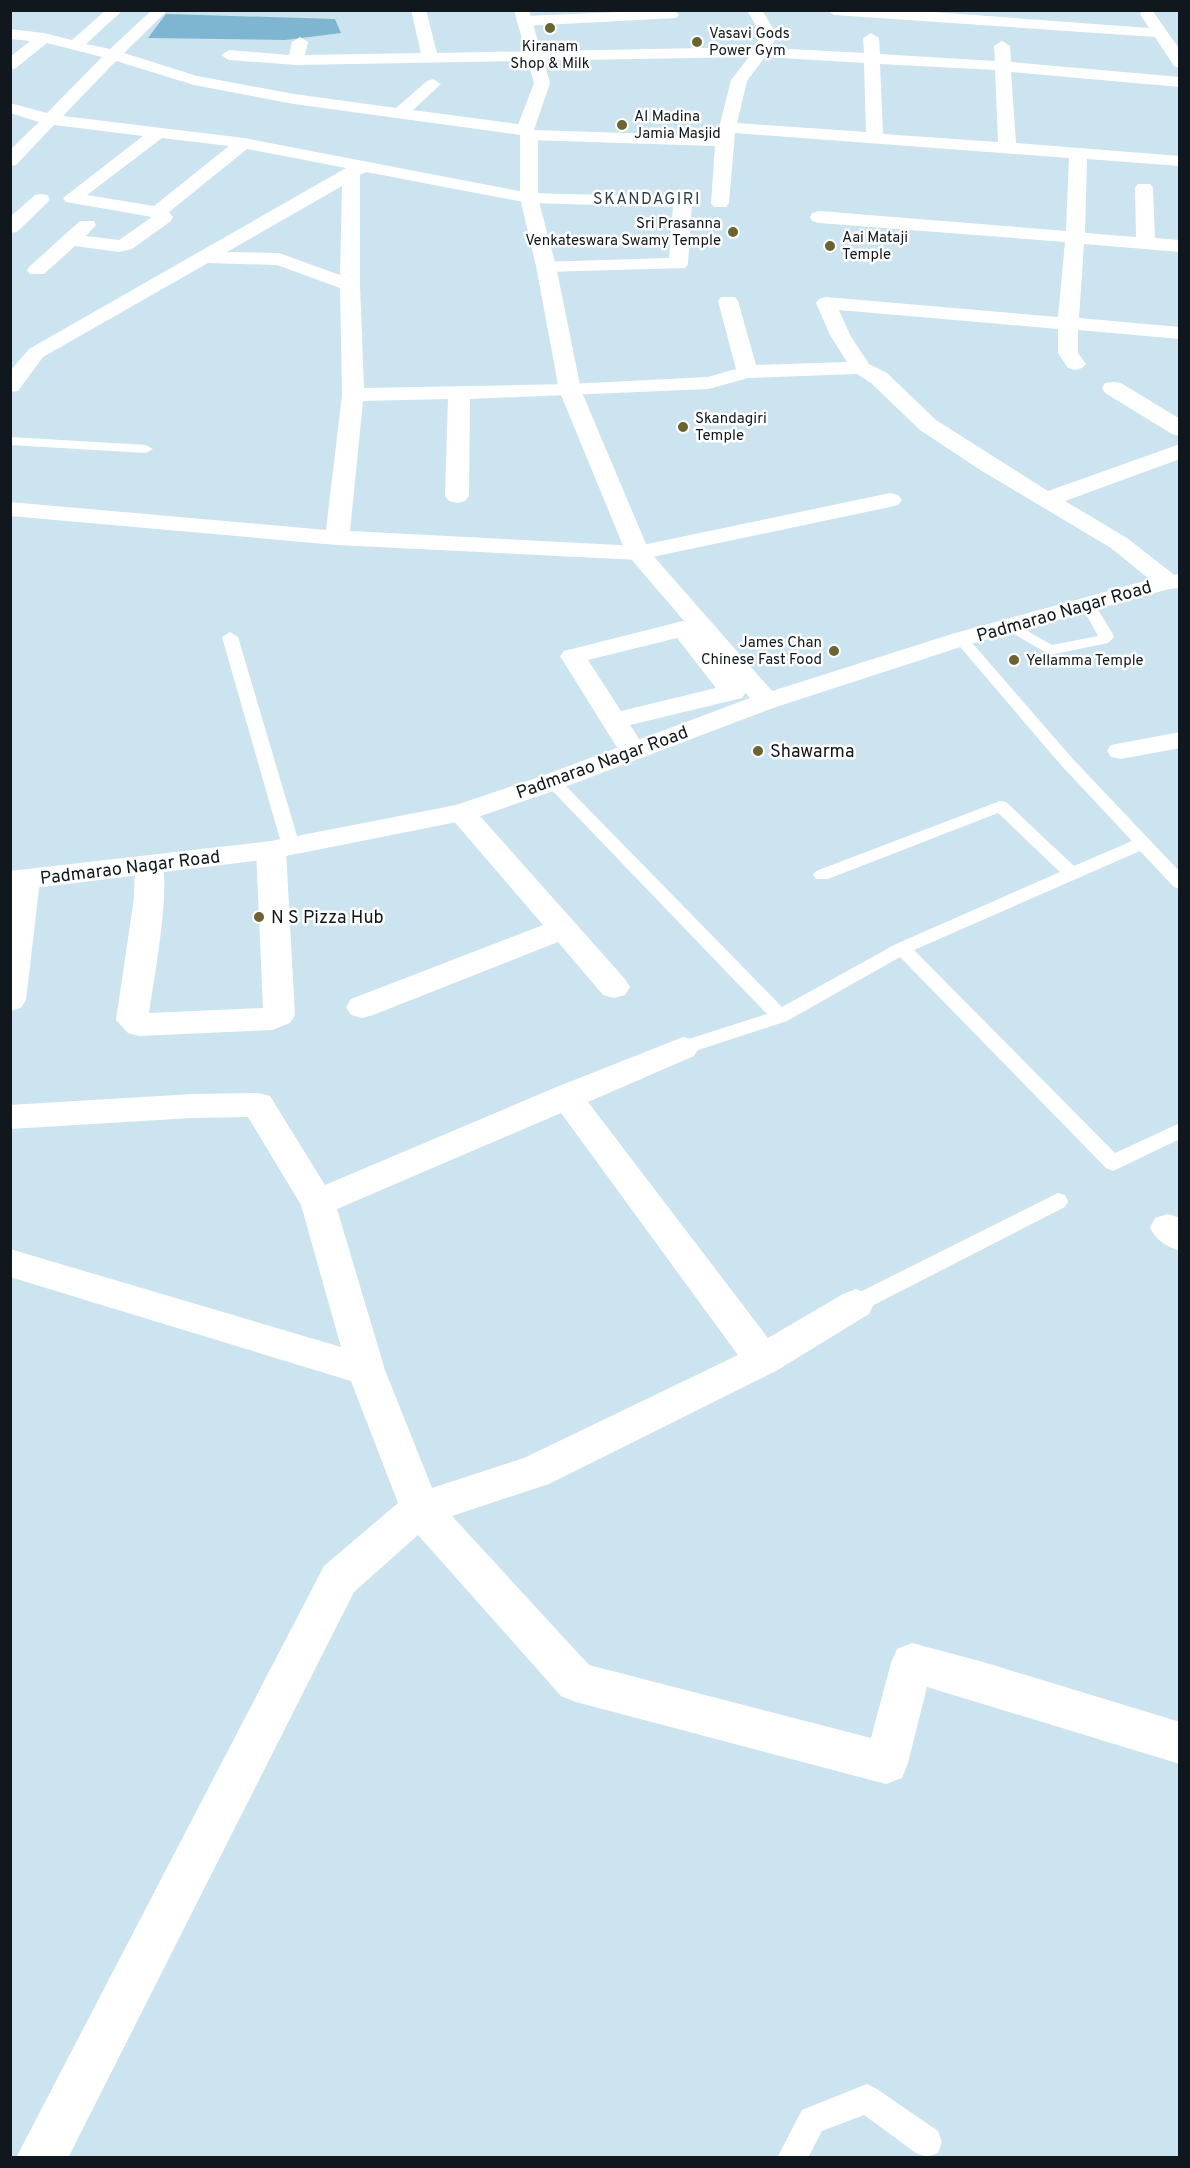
<svg xmlns="http://www.w3.org/2000/svg" width="1190" height="2168" viewBox="0 0 1190 2168" font-family="Overpass,sans-serif">
<rect width="100%" height="100%" fill="#cce3f0"/>
<path fill="#7eb5d1" d="M166 14 335 19 341 33 285 40 148 38Z"/>
<g fill="none" stroke-linecap="round" stroke-linejoin="round">
<g fill="#fff" fill-rule="evenodd">
<path d="M10 437 146 445 153 449 146 453 10 445Z"/>
<path d="M1088 601 1093 602 1113 634 1114 637 1108 643 1050 655 1002 627 1005 624H1015L1052 645 1098 636 1081 605Z"/>
<path d="M230 632 238 637 300 846 297 850H285L282 846 222 637Z"/>
<path d="M961 634 966 636 1072 758 1180 872V889L1174 887 1140 851 914 950 1115 1153 1180 1123V1139L1113 1171 1106 1168 900 957 787 1021 683 1055 676 1053 673 1048 676 1043 767 1014 544 782 546 778H558L782 1007 896 944 1060 872 998 813 828 879H816L813 875 816 871 1000 801 1006 802 1074 866 1132 841 1060 764 956 642 953 639 956 636Z"/>
<path d="M1058 1193 1065 1195 1068 1201 1065 1207 864 1310 856 1313 848 1310 845 1304 848 1298Z"/>
<path d="M867 2084 877 2089 938 2131 942 2142 938 2153 927 2157 916 2153 864 2115 822 2131 808 2158H777L802 2110Z"/>
</g>
<g fill="#fff" fill-rule="evenodd">
<path d="M106 10H123L86 44 110 49 152 10H168L124 53 197 76 294 94 396 108 427 81 433 79 441 84 413 110 525 125 531 126 534 130 717 136 731 80 749 57 296 65 229 60 221 55 229 50 289 55 292 42 300 37 308 42 305 55 421 53 411 10H426L437 53 755 47 761 35 747 10H762L777 35 771 48 864 53 863 38 871 33 879 38 880 54 995 61 994 46 1002 41 1010 46 1011 62 1180 77V87L1011 72 1016 143 1180 156V166L1087 159 1085 233 1136 237 1135 188 1138 184H1150L1153 188 1155 238 1180 240V252L1084 244 1079 318 1180 327V339L1078 330V353L1086 364 1082 368 1075 370 1068 368 1058 353V329L839 310 850 335 869 364 887 373 936 420 1048 491 1180 444V459L1065 501 1127 538 1177 577 1180 583 1177 587 1168 589 1159 587 1111 548 982 471 920 430 871 383 857 374 748 378 709 389 470 399 469 496 465 501 457 503 449 501 445 496 448 399 363 401 350 531 638 546 890 493 898 495 902 500 898 505 890 507 638 560 337 545 10 516V502L326 530 342 395 340 288 277 265 208 263 43 357 18 391 10 392V371L29 349 346 168 247 149 169 212 173 217 171 221 132 249 119 252 75 246 44 274H30L27 270 30 266 80 221H94L96 225 86 236 119 240 152 217 72 203 66 202 63 198 143 136 54 125 16 165 10 166V150L39 122 10 113V103L47 113 102 57 47 43 16 68 10 70V57L30 41 10 39V29L44 33 72 40ZM765 57 864 63 866 132 737 123 747 81ZM116 61 194 85 294 104 521 135 523 139 529 140 715 146 711 203 714 207H726L729 203 735 133 1069 158 1066 231 819 211 812 213 810 217 812 221 819 223 1065 242 1058 317 826 297 819 299 816 303 830 335 847 362 756 365 738 301 735 297H721L718 301 736 369 708 377 570 384 364 388 360 285V175L366 172 529 203 673 207 669 258 539 262 536 266 539 270 546 272 685 268 688 264 692 202 689 198 683 197 529 193 244 138 63 116ZM880 64 995 70 998 142 883 134ZM162 138 229 146 154 206 87 195ZM342 186 340 275 279 253 227 252Z"/>
<path d="M670 10 676 12 679 15 676 18 524 26 516 21 524 16Z"/>
<path d="M827 10H906L1149 28 1140 14 1143 11 1152 10 1180 50V68L1174 66 1155 37 834 15Z"/>
<path d="M41 194 47 195 50 199 47 203 17 232 10 233V217L35 195Z"/>
<path d="M1113 382 1121 383 1180 419V436L1172 434 1105 393 1102 388 1105 383Z"/>
<path d="M683 621 692 624 746 692 742 698 630 725 647 751 643 757 633 759 623 757 560 656 564 651ZM677 638 716 688 621 711 588 660Z"/>
<path d="M1180 732V748L1121 759 1111 757 1107 751 1111 745Z"/>
<path d="M462 804 472 807 625 979 630 987 625 995 614 998 603 995 558 942 373 1015 362 1018 351 1015 346 1007 351 999 543 925 452 819 448 813 452 807Z"/>
<path d="M271 841 281 843 286 850 295 1015 290 1023 272 1030 139 1036 128 1033 116 1020 134 898 135 865 140 858 150 856 160 858C173 878 153 985 149 1013L263 1008 256 850 261 843Z"/>
<path d="M25 870 35 873 40 880 26 1000 21 1008 10 1011V880L15 873Z"/>
<path d="M683 1037 694 1040 699 1048 694 1056 588 1102 768 1338 843 1294 856 1289 869 1294 874 1304 869 1314 776 1371 549 1484 452 1516 589 1665 871 1738 891 1663 897 1649 912 1643 983 1662 1180 1722V1764L927 1687 908 1763 902 1778 886 1784 576 1702 561 1696 418 1535 354 1592 68 2158H16L324 1566 398 1503 351 1381 10 1277V1249L341 1347 301 1205 248 1117 192 1118 10 1129V1105L192 1094 258 1093 270 1096 325 1185 554 1088ZM561 1113 738 1355 524 1458 432 1488 385 1370 337 1209Z"/>
<path d="M1168 1214 1180 1218V1251C1166 1246 1157 1241 1150 1228L1155 1218Z"/>
</g>
<path fill="#fff" fill-rule="evenodd" d="M514 10H529L550 83 534 130 538 135V198L556 266 581 390 649 551 772 691 952 634 1159 577 1180 574V588L1169 589 970 644 776 707 562 788 472 819 271 859 10 891V871L271 841 456 805 542 776 750 698 626 553 559 390 536 266 520 198V135L516 130 534 83Z"/>
</g>
<g fill="#6a6431" stroke="#fff" stroke-width="2">
<circle cx="550" cy="28" r="6"/>
<circle cx="697" cy="42" r="6"/>
<circle cx="622" cy="125" r="6"/>
<circle cx="733" cy="232" r="6"/>
<circle cx="830" cy="246" r="6"/>
<circle cx="683" cy="427" r="6"/>
<circle cx="834" cy="651" r="6"/>
<circle cx="1014" cy="660" r="6"/>
<circle cx="758" cy="751" r="6"/>
<circle cx="259" cy="917" r="6"/>
</g>
<g text-anchor="middle" stroke-width="5" stroke-linejoin="round" paint-order="stroke">
<g font-size="15" fill="#10181d" stroke="#fff" text-anchor="start">
<text x="709" y="38">Vasavi Gods<tspan x="709" dy="17">Power Gym</tspan></text>
<text x="550" y="51" text-anchor="middle">Kiranam<tspan x="550" dy="17">Shop &amp; Milk</tspan></text>
<text x="634" y="121">Al Madina<tspan x="634" dy="17">Jamia Masjid</tspan></text>
<text x="721" y="228" text-anchor="end">Sri Prasanna<tspan x="721" dy="17">Venkateswara Swamy Temple</tspan></text>
<text x="842" y="242">Aai Mataji<tspan x="842" dy="17">Temple</tspan></text>
<text x="695" y="423">Skandagiri<tspan x="695" dy="17">Temple</tspan></text>
<text x="822" y="647" text-anchor="end">James Chan<tspan x="822" dy="17">Chinese Fast Food</tspan></text>
<text x="1026" y="665">Yellamma Temple</text>
</g>
<g font-size="16" letter-spacing="1.5" fill="#2d414b" stroke="#fff">
<text x="647" y="204">SKANDAGIRI</text>
</g>
<g font-size="18" fill="#10181d" stroke="#fff">
<text transform="translate(1064 611) rotate(-16)" y="6">Padmarao Nagar Road</text>
<text transform="translate(602 762) rotate(-20)" y="6">Padmarao Nagar Road</text>
<text transform="translate(130 867) rotate(-7)" y="6">Padmarao Nagar Road</text>
</g>
<g font-size="18" fill="#10181d" stroke="#fff" text-anchor="start">
<text x="770" y="757">Shawarma</text>
<text x="271" y="923">N S Pizza Hub</text>
</g>
</g>
<rect width="1190" height="2168" fill="none" stroke="#10181d" stroke-width="24"/>
</svg>
